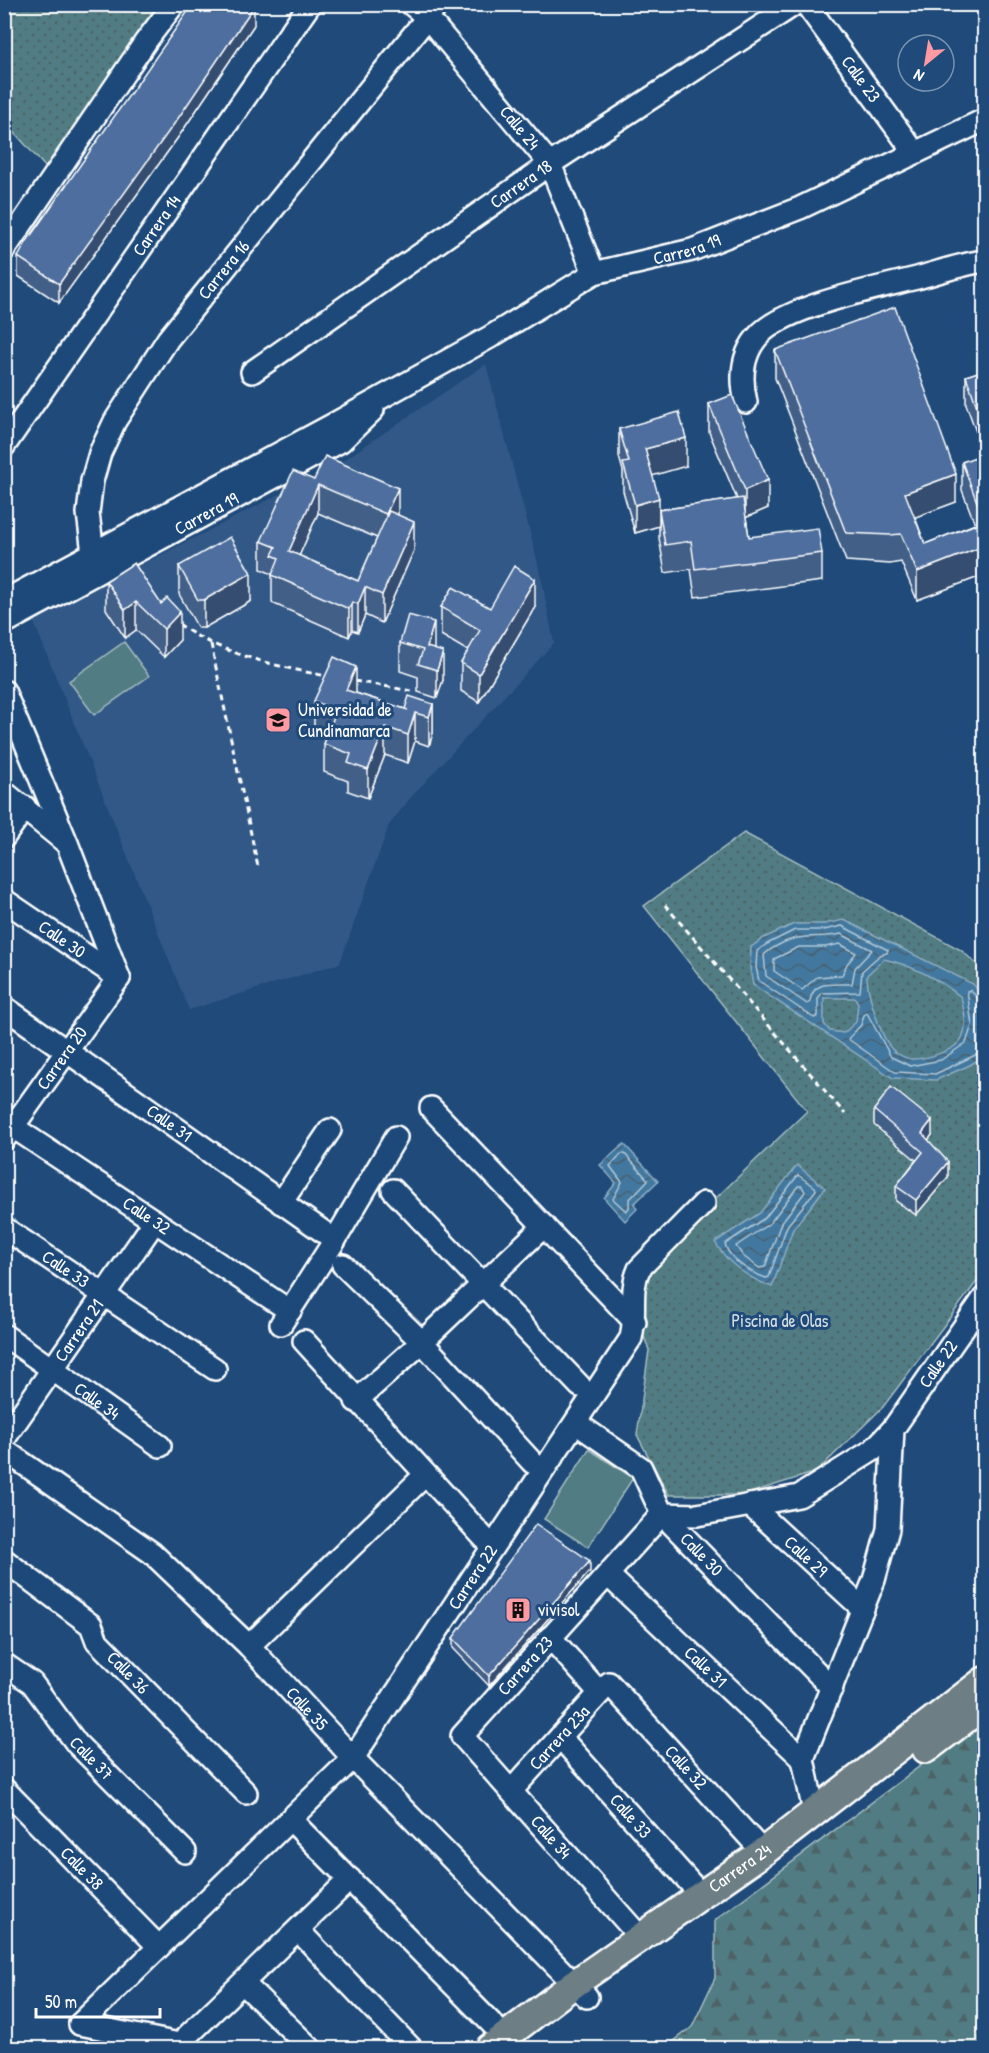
<svg xmlns="http://www.w3.org/2000/svg" width="989" height="2053" viewBox="0 0 989 2053" font-family="'Patrick Hand',sans-serif">
<defs>
<pattern id="green-dots" width="8" height="8" patternUnits="userSpaceOnUse" patternTransform="scale(1.5)"><rect width="8" height="8" fill="#517c83"/><path d="M2 2h.1M6 6h.1" fill="none" stroke="#4e6468" stroke-width="1.8" stroke-linecap="round"/></pattern>
<pattern id="forest-firs" width="22" height="20" patternUnits="userSpaceOnUse" patternTransform="scale(1.5)"><rect width="22" height="20" fill="#517c83"/><path d="M5 1l3.5 6h-7zM16 11l3.5 6h-7z" fill="#4e6468"/></pattern>
<pattern id="water-waves" width="16" height="10" patternUnits="userSpaceOnUse" patternTransform="scale(1.5)"><rect width="16" height="10" fill="#42789f"/><path d="M0 5q4-4 8 0t8 0" fill="none" stroke="#486071"/></pattern>
</defs>
<rect width="100%" height="100%" fill="#1f4a7a"/>
<filter id="ink" filterUnits="userSpaceOnUse"><feTurbulence type="fractalNoise" baseFrequency=".0167" numOctaves="2"/><feDisplacementMap in="SourceGraphic" scale="12" xChannelSelector="R" yChannelSelector="G"/><feConvolveMatrix kernelMatrix="1 2 1 2 8 2 1 2 1" color-interpolation-filters="sRGB"/></filter>
<g filter="url(#ink)">
<path fill="#315887" d="M486 364 540 571 554 643 412 796 389 825 340 963 189 1010 33 620 335 466Z"/>
<g fill="url(#green-dots)" stroke="#a8bec1" stroke-width="1.5">
<path d="M5 5H159L48 170 5 122Z"/>
<path d="M744 833 961 950 984 971V1272L883 1407 816 1472 743 1495H669L637 1435 649 1350 625 1285 807 1111 644 906Z"/>
</g>
<path fill="url(#forest-firs)" stroke="#a8bec1" stroke-width="1.5" d="M984 1718V2048H665L692 2027 715 1978V1920Z"/>
<g fill="#517c83" stroke="#a8bec1" stroke-width="1.5">
<path d="M124 642 149 676 94 715 69 681Z"/>
<path d="M589 1449 633 1478 588 1547 544 1519Z"/>
</g>
<g fill="url(#water-waves)" stroke="#8eaec5" stroke-width="1.5" fill-rule="evenodd">
<path d="M844 920 973 984 984 997V1056L970 1065 936 1080 893 1078 753 985 750 968 751 947 764 938 794 924H824ZM884 959C914 966 937 978 961 997 964 1011 968 1024 962 1038 956 1051 926 1059 912 1059 908 1059 899 1055 895 1052 881 1041 867 992 867 975ZM824 998H855L858 1003 856 1022 844 1033 830 1031 824 1024Z"/>
<path d="M624 1144 658 1181 634 1204 637 1209 625 1221 604 1198 616 1183 600 1165Z"/>
<path d="M797 1165 825 1188 793 1229 772 1287C748 1278 728 1265 715 1242L760 1213Z"/>
</g>
<g fill="none" stroke-linecap="round" stroke-linejoin="round">
<g stroke="#b3c9d9" stroke-width="1.5">
<path d="M842 926 888 950 887 953 880 955 862 971 860 992 822 993 818 998V1016L814 1018 759 981 756 967 757 951 767 944 795 930H824Z"/>
<path d="M841 934 872 950 855 968 852 984C835 985 812 979 810 1002L807 1004 766 976 764 955C771 948 788 939 798 938 812 935 825 938 841 934Z"/>
<path d="M840 944 856 953 847 964 842 975 817 977 802 990 774 971V959L799 947H825Z"/>
<path d="M984 1000 979 999 970 990 967 991 972 1025 966 1043 941 1060 910 1066 891 1057 867 1013 864 1015 861 1025 848 1039 895 1072 935 1074 984 1051"/>
<path d="M621 1154H625L648 1180 629 1200V1208L626 1211 613 1199 622 1182 610 1166Z"/>
<path d="M798 1175 815 1187 816 1190 787 1226 769 1277 766 1278C751 1273 729 1260 725 1244L765 1218Z"/>
<path d="M798 1186H802L805 1192 781 1223 765 1267 759 1268 743 1256 736 1246 770 1223Z"/>
</g>
<g stroke="#fff" stroke-width="26">
<g id="minor">
<path id="s1" d="M411 4 427 17 550 164 594 273"/>
<path id="s2" d="M806 4 915 153"/>
<path d="M4 250 146 41 174 4"/>
<path id="s3" d="M252 372 550 164 795 4"/>
<path d="M746 402C740 377 742 352 761 333 791 305 877 288 917 278 939 272 962 264 984 261"/>
<path id="s4" d="M4 446 310 4"/>
<path id="s5" d="M100 570 93 553 88 513 92 481 100 453 115 421 168 339 438 4"/>
<path id="s6" d="M4 601 334 424 490 337 594 273 692 250 800 208 984 120"/>
<path id="s7" d="M4 623 341 441 373 410"/>
<path d="M4 691 67 843 119 978"/>
<path d="M4 792 64 841"/>
<path d="M4 837 25 807"/>
<path id="s8" d="M4 900 119 978"/>
<path id="s9" d="M4 1007 335 1240"/>
<path d="M431 1108 635 1322"/>
<path id="s10" d="M4 1121 290 1311"/>
<path id="s11" d="M5 1138 119 978"/>
<path d="M393 1190 580 1386"/>
<path d="M281 1203 330 1130"/>
<path id="s12" d="M4 1228 215 1369"/>
<path d="M343 1265 422 1342 533 1463"/>
<path d="M281 1324 335 1240 396 1137"/>
<path id="s13" d="M4 1335 160 1446"/>
<path d="M304 1341 485 1539"/>
<path d="M356 1401 422 1342 544 1226"/>
<path id="s14" d="M576 1423 641 1468 662 1514 832 1688"/>
<path id="s15" d="M4 1439 155 1221"/>
<path id="s16" d="M4 1450 152 1553 249 1646 353 1758 587 1997"/>
<path id="s17" d="M750 1505 863 1609"/>
<path id="s18" d="M662 1514 697 1515 799 1496 873 1450 893 1429 984 1298"/>
<path id="s19" d="M4 1560 91 1625 97 1641 246 1793"/>
<path id="s20" d="M608 1575 803 1759"/>
<path d="M550 1637 600 1693"/>
<path d="M249 1646 425 1475"/>
<path id="s21" d="M4 1664 32 1683 77 1744 185 1852"/>
<path id="s22" d="M560 1737 701 1895"/>
<path id="s23" d="M4 1789 159 1947"/>
<path id="s24" d="M511 1791 609 1683 763 1852"/>
<path d="M814 1812 803 1759 874 1580 888 1529 893 1429"/>
<path d="M290 1819 504 2036"/>
<path d="M298 1930 411 2048"/>
<path id="s25" d="M640 1937 462 1736 662 1514"/>
<path d="M243 1983 310 2048"/>
<path id="s26" d="M80 2024 353 1758 631 1338C637 1313 629 1291 639 1269L704 1203"/>
<path d="M80 2024 179 2044 350 1879"/>
</g>
</g>
<g stroke="#fff" stroke-width="32">
<g id="major">
<path d="M926 1749 984 1705"/>
<path id="s27" d="M490 2048 574 1984 763 1852 984 1681"/>
</g>
</g>
<g stroke="#fff" stroke-width="3" stroke-dasharray="6 4.5" stroke-linecap="butt">
<path d="M179 624C214 652 282 668 327 676"/>
<path d="M211 644 258 867"/>
<path d="M354 681 412 691"/>
<path d="M665 905 845 1114"/>
</g>
<use href="#minor" stroke="#1f4a7a" stroke-width="21"/>
<use href="#major" stroke="#6d7e84" stroke-width="27"/>
</g>
<g fill="#425f88" stroke="#fff" stroke-width="1.5" fill-rule="evenodd">
<path d="M254 25 179 136 59 303 18 276V257Z"/>
<path d="M775 350 956 502 915 517 925 544 975 524 962 490V462L984 454 966 404V376L984 370V575L917 600 901 562 890 564 846 561 775 378Z"/>
<path d="M709 404 768 508 746 517 749 537 822 553V581L695 597 691 569 665 573 659 538V510L737 499 709 432Z"/>
<path d="M619 429 686 466 652 475 659 526 635 533 623 491V471L619 457Z"/>
<path d="M314 480 398 515 414 550 382 623 365 615 358 632 352 630 349 637 272 603V574L261 569V541ZM318 513 377 538 358 581 299 556Z"/>
<path d="M134 563 180 640 164 657 136 630 125 638 106 609V581Z"/>
<path d="M179 566 251 601 204 628H198L179 594Z"/>
<path d="M441 607 490 608 535 607 479 702 461 691V663L468 651 441 635Z"/>
<path d="M400 643 434 649 443 680 437 698 418 692V677L400 671Z"/>
<path d="M356 693 405 709 433 704V733L429 746 415 741 408 763 385 755 368 798 348 791V781L324 772V744L327 735 314 730V701Z"/>
<path d="M874 1110 932 1135 928 1140 948 1177 916 1215 896 1201V1186L916 1160 874 1125Z"/>
<path d="M590 1571 489 1686 453 1648V1638Z"/>
</g>
<g fill="#364d6f" stroke="#fff" stroke-width="1.5">
<path d="M254 6V25L179 136 59 303V284Z"/>
<path d="M686 438V466L645 478V449Z"/>
<path d="M956 474V502L905 521V493Z"/>
<path d="M768 480V508L745 518V490Z"/>
<path d="M318 485V513L289 579V551Z"/>
<path d="M398 488V516L386 542V514Z"/>
<path d="M659 498V526L635 533V505Z"/>
<path d="M414 522V550L382 623V595Z"/>
<path d="M984 546V575L917 600V572Z"/>
<path d="M251 573V601L204 628V600Z"/>
<path d="M535 579V607L479 702V674Z"/>
<path d="M365 587V615L358 632V604Z"/>
<path d="M136 602V630L125 638V610Z"/>
<path d="M352 602V630L349 637V609Z"/>
<path d="M180 612V640L164 657V629Z"/>
<path d="M434 622V651L427 647Z"/>
<path d="M443 652V680L437 698V670Z"/>
<path d="M356 667V695L346 690Z"/>
<path d="M433 704V733L429 746V717Z"/>
<path d="M415 713V741L408 763V735Z"/>
<path d="M385 727V755L368 798V770Z"/>
<path d="M932 1120V1135L922 1148V1133Z"/>
<path d="M948 1162V1177L916 1215V1200Z"/>
<path d="M590 1561V1571L489 1686V1676Z"/>
</g>
<g fill="#4d6e9e" stroke="#fff" stroke-width="1.5">
<path d="M193 4H252L254 6 179 117 59 284 18 257 27 241Z"/>
<path d="M895 307 956 474 905 493 925 544 984 521 962 462 984 454V546L917 572 901 534 890 535 846 533 775 350Z"/>
<path d="M984 370V426L966 376Z"/>
<path d="M732 395 768 480 745 490 709 404Z"/>
<path d="M679 412 686 438 645 449 659 498 635 505 623 463 629 462 619 429Z"/>
<path d="M325 456 398 488 386 514 318 485 289 551 358 581 389 511 414 522 382 595 365 587 358 604 352 602 349 609 272 575 279 558 272 555 276 547 261 541 293 471 314 480Z"/>
<path d="M743 498 749 537 818 528 822 553 695 569 691 541 665 545 659 510Z"/>
<path d="M230 537 251 573 204 600H198L179 566Z"/>
<path d="M134 563 161 604 167 598 180 612 164 629 136 602 125 610 106 581Z"/>
<path d="M514 566 535 579 479 674 461 663 480 630 441 607 453 587 490 608Z"/>
<path d="M408 615 434 622 427 647 443 652 437 670 418 664 423 650 400 643Z"/>
<path d="M334 657 356 667 346 690 408 710 405 709 409 696 433 704 429 717 415 713 408 735 385 727 368 770 348 763 351 754 324 744 336 711 314 701Z"/>
<path d="M891 1087 932 1120 922 1133 948 1162 916 1200 896 1186 923 1152 874 1110Z"/>
<path d="M536 1524 590 1561 489 1676 453 1638Z"/>
</g>
</g>
<defs>
<g id="university-square" transform="scale(1.35)"><rect x="-9" y="-9" width="18" height="18" rx="4" fill="#ff9aa2" stroke="#1f4a7a"/><path d="M0-5L7-2L0 1L-7-2ZM-4 1L0 2.5L4 1V4Q0 6-4 4Z" fill="#111"/></g>
<g id="building-square" transform="scale(1.35)"><rect x="-9" y="-9" width="18" height="18" rx="4" fill="#ff9aa2" stroke="#1f4a7a"/><path d="M-4-6H4V6H1V3H-1V6H-4ZM-2.5-4.3h1.7v1.8h-1.7ZM.8-4.3h1.7v1.8H.8ZM-2.5-1h1.7V.8h-1.7ZM.8-1h1.7V.8H.8Z" fill="#111"/></g>
</defs>
<g fill-rule="evenodd">
<use href="#university-square" x="278" y="720"/>
<use href="#building-square" x="518" y="1610"/>
</g>
<g text-anchor="middle" stroke-width="6" stroke-linejoin="round" paint-order="stroke">
<g font-size="18" fill="#fff" stroke="#1f4a7a">
<text dy="6" stroke="none"><textPath href="#s2" startOffset="93">Calle 23</textPath></text>
<text dy="6" stroke="none"><textPath href="#s1" startOffset="165">Calle 24</textPath></text>
<text dy="6" stroke="none"><textPath href="#s3" startOffset="328">Carrera 18</textPath></text>
<text dy="6" stroke="none"><textPath href="#s4" startOffset="268">Carrera 14</textPath></text>
<text dy="6" stroke="none"><textPath href="#s6" startOffset="771">Carrera 19</textPath></text>
<text dy="6" stroke="none"><textPath href="#s5" startOffset="342">Carrera 16</textPath></text>
<text dy="6" stroke="none"><textPath href="#s7" startOffset="230">Carrera 19</textPath></text>
<text dy="6" stroke="none"><textPath href="#s8" startOffset="70">Calle 30</textPath></text>
<text dy="6" stroke="none"><textPath href="#s11" startOffset="98">Carrera 20</textPath></text>
<text dy="6" stroke="none"><textPath href="#s9" startOffset="202">Calle 31</textPath></text>
<text dy="6" stroke="none"><textPath href="#s10" startOffset="171">Calle 32</textPath></text>
<text dy="6" stroke="none"><textPath href="#s12" startOffset="74">Calle 33</textPath></text>
<text dy="6" stroke="none"><textPath href="#s15" startOffset="132">Carrera 21</textPath></text>
<text dy="6" stroke="none"><textPath href="#s18" startOffset="334">Calle 22</textPath></text>
<text dy="6" stroke="none"><textPath href="#s13" startOffset="114">Calle 34</textPath></text>
<text dy="6" stroke="none"><textPath href="#s14" startOffset="186">Calle 30</textPath></text>
<text dy="6" stroke="none"><textPath href="#s17" startOffset="76">Calle 29</textPath></text>
<text dy="6" stroke="none"><textPath href="#s26" startOffset="598">Carrera 22</textPath></text>
<text dy="6" stroke="none"><textPath href="#s25" startOffset="363">Carrera 23</textPath></text>
<text dy="6" stroke="none"><textPath href="#s20" startOffset="134">Calle 31</textPath></text>
<text dy="6" stroke="none"><textPath href="#s19" startOffset="170">Calle 36</textPath></text>
<text dy="6" stroke="none"><textPath href="#s16" startOffset="400">Calle 35</textPath></text>
<text dy="6" stroke="none"><textPath href="#s24" startOffset="72">Carrera 23a</textPath></text>
<text dy="6" stroke="none"><textPath href="#s21" startOffset="130">Calle 37</textPath></text>
<text dy="6" stroke="none"><textPath href="#s24" startOffset="260">Calle 32</textPath></text>
<text dy="6" stroke="none"><textPath href="#s22" startOffset="106">Calle 33</textPath></text>
<text transform="translate(551 1837) rotate(49)" y="6">Calle 34</text>
<text dy="6" stroke="none"><textPath href="#s23" startOffset="111">Calle 38</textPath></text>
<text dy="6" stroke="none"><textPath href="#s27" startOffset="308">Carrera 24</textPath></text>
</g>
<g font-size="18" fill="#fff" stroke="#1f4a7a" text-anchor="start">
<text x="298" y="716">Universidad de<tspan x="298" dy="21">Cundinamarca</tspan></text>
<text x="538" y="1616">vivisol</text>
</g>
<g font-size="18" fill="#d4dee0" stroke="#1f4a7a">
<text x="780" y="1327">Piscina de Olas</text>
</g>
</g>
<rect width="989" height="2053" fill="none" stroke="#1f4a7a" stroke-width="24"/>
<rect x="12" y="12" width="965" height="2029" fill="none" stroke="#fff" stroke-width="2" filter="url(#ink)"/>
<g transform="translate(926 63) rotate(210)"><circle r="28" fill="#1f4a7a" stroke="#7992af" stroke-width="1.5"/>
<path d="M0-4.5L10 22L0 15L-10 22Z" fill="#ff9aa2"/>
<text y="-9" font-size="16" font-weight="bold" text-anchor="middle" fill="#ffffff">N</text>
</g>
<path d="M36 2008v9h124v-9" fill="none" stroke="#ffffff" stroke-width="3"/>
<text x="45" y="2008" font-size="18" fill="#ffffff" stroke="#1f4a7a" stroke-width="4.5" paint-order="stroke">50 m</text>
</svg>
